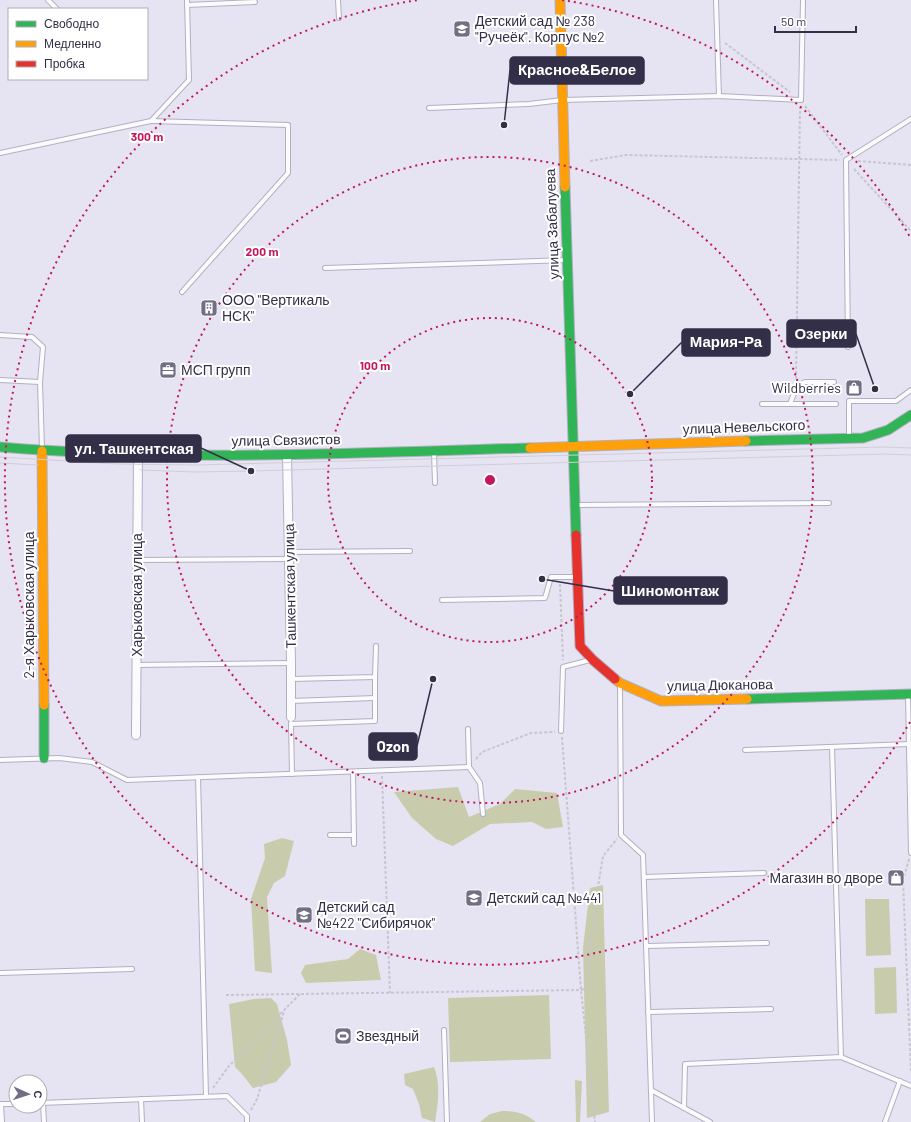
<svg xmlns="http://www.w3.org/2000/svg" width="911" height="1122" viewBox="0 0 911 1122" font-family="Barlow,sans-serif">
<rect width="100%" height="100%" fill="#e6e4f3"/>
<g fill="#c9ccac">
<path d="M458 787 469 817 500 804 515 789 557 793 563 827 546 829 532 822 490 824 453 846 436 839 412 818 394 792Z"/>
<path d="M282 838 294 841 285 876 274 883 267 897 272 973 255 971 251 899 265 858 264 844Z"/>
<path d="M603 885 609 1112 587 1118 583 947 590 888Z"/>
<path d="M865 899H889L891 955 866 956Z"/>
<path d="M360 949 376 955 381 980 306 983 301 973 305 965 348 959Z"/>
<path d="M896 967 897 1013 875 1014 874 968Z"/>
<path d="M549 995 551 1059 450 1062 448 998Z"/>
<path d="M271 998 277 1004 287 1040 291 1065 276 1082 253 1088 241 1073 235 1067 229 1004 254 999Z"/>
<path d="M434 1067C441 1084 438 1104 435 1122L422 1118 419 1104 413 1089 405 1085 404 1074Z"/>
<path d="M575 1080 582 1081 580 1122H576Z"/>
<path d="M502 1111C516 1111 525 1113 536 1122H480L490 1114Z"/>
</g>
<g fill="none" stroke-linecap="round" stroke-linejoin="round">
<g stroke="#b2afc2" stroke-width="6">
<g id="lane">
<path d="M48 0 57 9"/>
<path d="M338 0 339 18"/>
<path d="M716 0 719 96"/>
<path d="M187 5 255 2"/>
<path d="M429 108 529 104 562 100 719 96 801 100 803 0"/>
<path d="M151 121 288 125V173L182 292"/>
<path d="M0 153 151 121 189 80 187 0"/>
<path d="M325 268 567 260"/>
<path d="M0 335 32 337 43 347 40 382"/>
<path d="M848 347 846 160 911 119"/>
<path d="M0 380 40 382 42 449"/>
<path d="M762 404H836"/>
<path d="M790 404 796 388 805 382H834"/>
<path d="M849 437V401H896L911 390"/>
<path d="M434 453 435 483"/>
<path d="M577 505 829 503"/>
<path d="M289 552 410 551"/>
<path d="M137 560 289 559"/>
<path d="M442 600 545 598 551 577H576"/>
<path d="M136 665 291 663"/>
<path d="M291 679 375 677 376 646"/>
<path d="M620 684 621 835 643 855 652 1122"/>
<path d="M908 695 911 853"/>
<path d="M291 701 375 698"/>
<path d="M291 723 292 774"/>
<path d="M291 724 375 721V677"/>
<path d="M468 729 469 767 480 783 483 814"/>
<path d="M561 731 563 667 590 660"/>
<path d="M832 747 841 1057"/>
<path d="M745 750 909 744"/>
<path d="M0 760 59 758 92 762 127 780 469 767"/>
<path d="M353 772 354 844"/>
<path d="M198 777 206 1096"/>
<path d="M330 835H354"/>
<path d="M644 877 764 873"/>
<path d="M646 946 767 943"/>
<path d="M0 973 132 969"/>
<path d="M648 1012 771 1009"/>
<path d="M444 1030 447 1122"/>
<path d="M651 1090 710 1122"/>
<path d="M141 1099 142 1122"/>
<path d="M40 1103 227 1096 247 1116V1122"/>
<path d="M43 1103 44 1122"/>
<path d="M684 1108 685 1064 841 1057 911 1086"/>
<path d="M2 1122 1 1104H16"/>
<path d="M885 1122 900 1081"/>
</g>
</g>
<g stroke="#b2afc2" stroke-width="10">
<g id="street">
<path d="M287 455 291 663V717"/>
<path d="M136 735 138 455"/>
</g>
</g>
<g stroke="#b2afc2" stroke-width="11">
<g id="fast">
<path d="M565 187 576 535"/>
<path d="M746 441 863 438 888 430 911 415"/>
<path d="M0 447C176 462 353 453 530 448"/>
<path d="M747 699 911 694"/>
<path d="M44 705V758"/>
</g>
</g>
<g stroke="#b2afc2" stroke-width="11">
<g id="slow">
<path d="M560 0 565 187"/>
<path d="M530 448 746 441"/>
<path d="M42 451 44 705"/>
<path d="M615 679 620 683 661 701 747 699"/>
</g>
</g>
<g stroke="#b2afc2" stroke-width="11">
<path id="jam" d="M576 535 580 646 593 660 615 679"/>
</g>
<g stroke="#c7c5cd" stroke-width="2" stroke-dasharray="3 2" stroke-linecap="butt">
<path d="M725 43 790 92"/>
<path d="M805 106 842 155"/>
<path d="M590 161 626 155 840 160"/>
<path d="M858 161 911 165"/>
<path d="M854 169 911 231"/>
<path d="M796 379 800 107"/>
<path d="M560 584 563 660"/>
<path d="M562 737 581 990 595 1122"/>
<path d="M476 759 482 752 531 733 555 732"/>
<path d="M382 776 390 993"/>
<path d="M909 859 903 881 911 1072"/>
<path d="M226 995 581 990 586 988 596 899 603 856 617 839"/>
<path d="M213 1088 229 1066 300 994"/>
<path d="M251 1110 257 1099 284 1012"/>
</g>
<use href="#lane" stroke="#fbfbfd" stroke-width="4"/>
<use href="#street" stroke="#fbfbfd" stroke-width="8"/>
<use href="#fast" stroke="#30b455" stroke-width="9"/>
<use href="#slow" stroke="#ff9f0a" stroke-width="9"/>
<use href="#jam" stroke="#e5322d" stroke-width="9"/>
<g stroke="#cfcfd4" stroke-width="1">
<path d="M0 457 116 464 195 465 883 447 911 448"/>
<path d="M0 463 38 465"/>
<path d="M140 470 195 472 251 471 883 454 911 455"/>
</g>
</g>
<g fill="none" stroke="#c2185b" stroke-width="2" stroke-dasharray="2 4">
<circle cx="490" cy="480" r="162"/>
<circle cx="490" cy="480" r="323"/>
<path d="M910 722A485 485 0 1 1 418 0M562 0A485 485 0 0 1 910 237"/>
</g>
<defs>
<g id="school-square" transform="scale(0.9)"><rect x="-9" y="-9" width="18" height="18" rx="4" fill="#726e84" stroke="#fff"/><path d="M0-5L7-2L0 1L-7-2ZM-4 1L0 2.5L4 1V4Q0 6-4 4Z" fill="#fff"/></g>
<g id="building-square" transform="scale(0.9)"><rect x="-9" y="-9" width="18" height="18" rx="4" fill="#726e84" stroke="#fff"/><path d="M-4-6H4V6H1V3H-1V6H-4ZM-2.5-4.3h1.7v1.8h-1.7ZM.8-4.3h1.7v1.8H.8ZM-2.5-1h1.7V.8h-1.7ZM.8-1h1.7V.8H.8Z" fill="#fff"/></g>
<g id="office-square" transform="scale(0.9)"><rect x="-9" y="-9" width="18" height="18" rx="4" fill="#726e84" stroke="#fff"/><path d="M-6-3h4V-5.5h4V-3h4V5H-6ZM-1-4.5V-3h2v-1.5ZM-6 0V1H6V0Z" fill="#fff"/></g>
<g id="shop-square" transform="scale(0.9)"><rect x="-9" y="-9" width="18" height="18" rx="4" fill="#726e84" stroke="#fff"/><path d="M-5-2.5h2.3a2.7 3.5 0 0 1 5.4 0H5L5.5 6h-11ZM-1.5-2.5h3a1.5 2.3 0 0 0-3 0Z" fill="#fff"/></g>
<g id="stadium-square" transform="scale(0.9)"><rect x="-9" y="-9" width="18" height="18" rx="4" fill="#726e84" stroke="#fff"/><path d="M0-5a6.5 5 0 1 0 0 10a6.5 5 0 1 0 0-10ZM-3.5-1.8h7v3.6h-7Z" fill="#fff"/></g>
</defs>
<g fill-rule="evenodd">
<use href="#school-square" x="462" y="29"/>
<use href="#building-square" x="209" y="308"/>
<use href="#office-square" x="168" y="370"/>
<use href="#shop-square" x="854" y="388"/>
<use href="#shop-square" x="896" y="878"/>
<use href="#school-square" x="474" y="898"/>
<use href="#school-square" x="304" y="915"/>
<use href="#stadium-square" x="343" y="1036"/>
</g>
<g text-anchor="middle" stroke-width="4" stroke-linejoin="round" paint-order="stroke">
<g font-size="14" fill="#342f49" stroke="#fff" text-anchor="start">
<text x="475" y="26">Детский сад № 238<tspan x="475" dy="16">"Ручеёк". Корпус №2</tspan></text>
<text x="222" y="305">ООО "Вертикаль<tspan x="222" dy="16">НСК"</tspan></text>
<text x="181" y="375">МСП групп</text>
<text x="841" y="393" text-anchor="end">Wildberries</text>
<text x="883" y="883" text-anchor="end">Магазин во дворе</text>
<text x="487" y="903">Детский сад №441</text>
<text x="317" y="912">Детский сад<tspan x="317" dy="16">№422 "Сибирячок"</tspan></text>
<text x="356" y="1041">Звездный</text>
</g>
<g font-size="14" fill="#342f49" stroke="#fff">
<text transform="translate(552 224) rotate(-92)" y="5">улица Забалуева</text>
<text transform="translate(744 427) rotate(-2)" y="5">улица Невельского</text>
<text transform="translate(286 440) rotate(-1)" y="5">улица Связистов</text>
<text transform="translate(290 586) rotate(-91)" y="5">Ташкентская улица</text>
<text transform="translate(137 595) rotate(-90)" y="5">Харьковская улица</text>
<text transform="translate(29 605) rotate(-90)" y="5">2-я Харьковская улица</text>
<text transform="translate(720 685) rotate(-1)" y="5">улица Дюканова</text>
</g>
</g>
<circle cx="490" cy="480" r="6" fill="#c2185b" stroke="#fff" stroke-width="2"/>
<g font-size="12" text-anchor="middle" font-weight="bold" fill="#c2185b" stroke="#fff" stroke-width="4" stroke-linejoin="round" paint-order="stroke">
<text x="147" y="141">300 m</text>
<text x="262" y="256">200 m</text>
<text x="375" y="370">100 m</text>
</g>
<path fill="none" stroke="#342f49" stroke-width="1.5" d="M504 125L510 70M875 389L856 334M630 394L682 342M251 471L201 448M542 579L614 591M433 679L417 746"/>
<g fill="#342f49" stroke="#fff" stroke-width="1.5">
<circle cx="504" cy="125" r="4"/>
<circle cx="875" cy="389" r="4"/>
<circle cx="630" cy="394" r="4"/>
<circle cx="251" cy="471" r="4"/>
<circle cx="542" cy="579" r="4"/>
<circle cx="433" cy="679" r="4"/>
</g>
<g fill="#342f49" stroke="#342f49" stroke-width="1.5">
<rect x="510" y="57" width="134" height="27" rx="4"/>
<rect x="787" y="320" width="69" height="27" rx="4"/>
<rect x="682" y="329" width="88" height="27" rx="4"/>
<rect x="66" y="435" width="135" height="27" rx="4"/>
<rect x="614" y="577" width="113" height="27" rx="4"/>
<rect x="369" y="733" width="48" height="27" rx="4"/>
</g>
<g font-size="15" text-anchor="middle" font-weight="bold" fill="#fff">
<text x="577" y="75">Красное&amp;Белое</text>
<text x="821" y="339">Озерки</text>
<text x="726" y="347">Мария-Ра</text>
<text x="134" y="454">ул. Ташкентская</text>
<text x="670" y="596">Шиномонтаж</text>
<text x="393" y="752">Ozon</text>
</g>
<rect x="8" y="8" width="140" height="72" fill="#ffffff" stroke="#aeacb6"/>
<rect x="16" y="21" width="20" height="6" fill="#30b455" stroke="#aeacb6"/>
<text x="44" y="28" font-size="12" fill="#342f49">Свободно</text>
<rect x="16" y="41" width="20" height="6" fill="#ff9f0a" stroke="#aeacb6"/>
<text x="44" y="48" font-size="12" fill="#342f49">Медленно</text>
<rect x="16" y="61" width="20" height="6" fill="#e5322d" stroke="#aeacb6"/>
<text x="44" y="68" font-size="12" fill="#342f49">Пробка</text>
<g transform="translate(28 1094) rotate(93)"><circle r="19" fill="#ffffff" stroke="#aeacb6"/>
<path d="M0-3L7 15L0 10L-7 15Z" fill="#726e84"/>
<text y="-6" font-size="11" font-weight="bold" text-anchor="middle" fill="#342f49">С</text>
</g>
<path d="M775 26v6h81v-6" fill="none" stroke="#342f49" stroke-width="2"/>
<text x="781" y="26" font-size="12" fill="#342f49" stroke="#ffffff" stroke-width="3" paint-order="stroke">50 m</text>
</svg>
